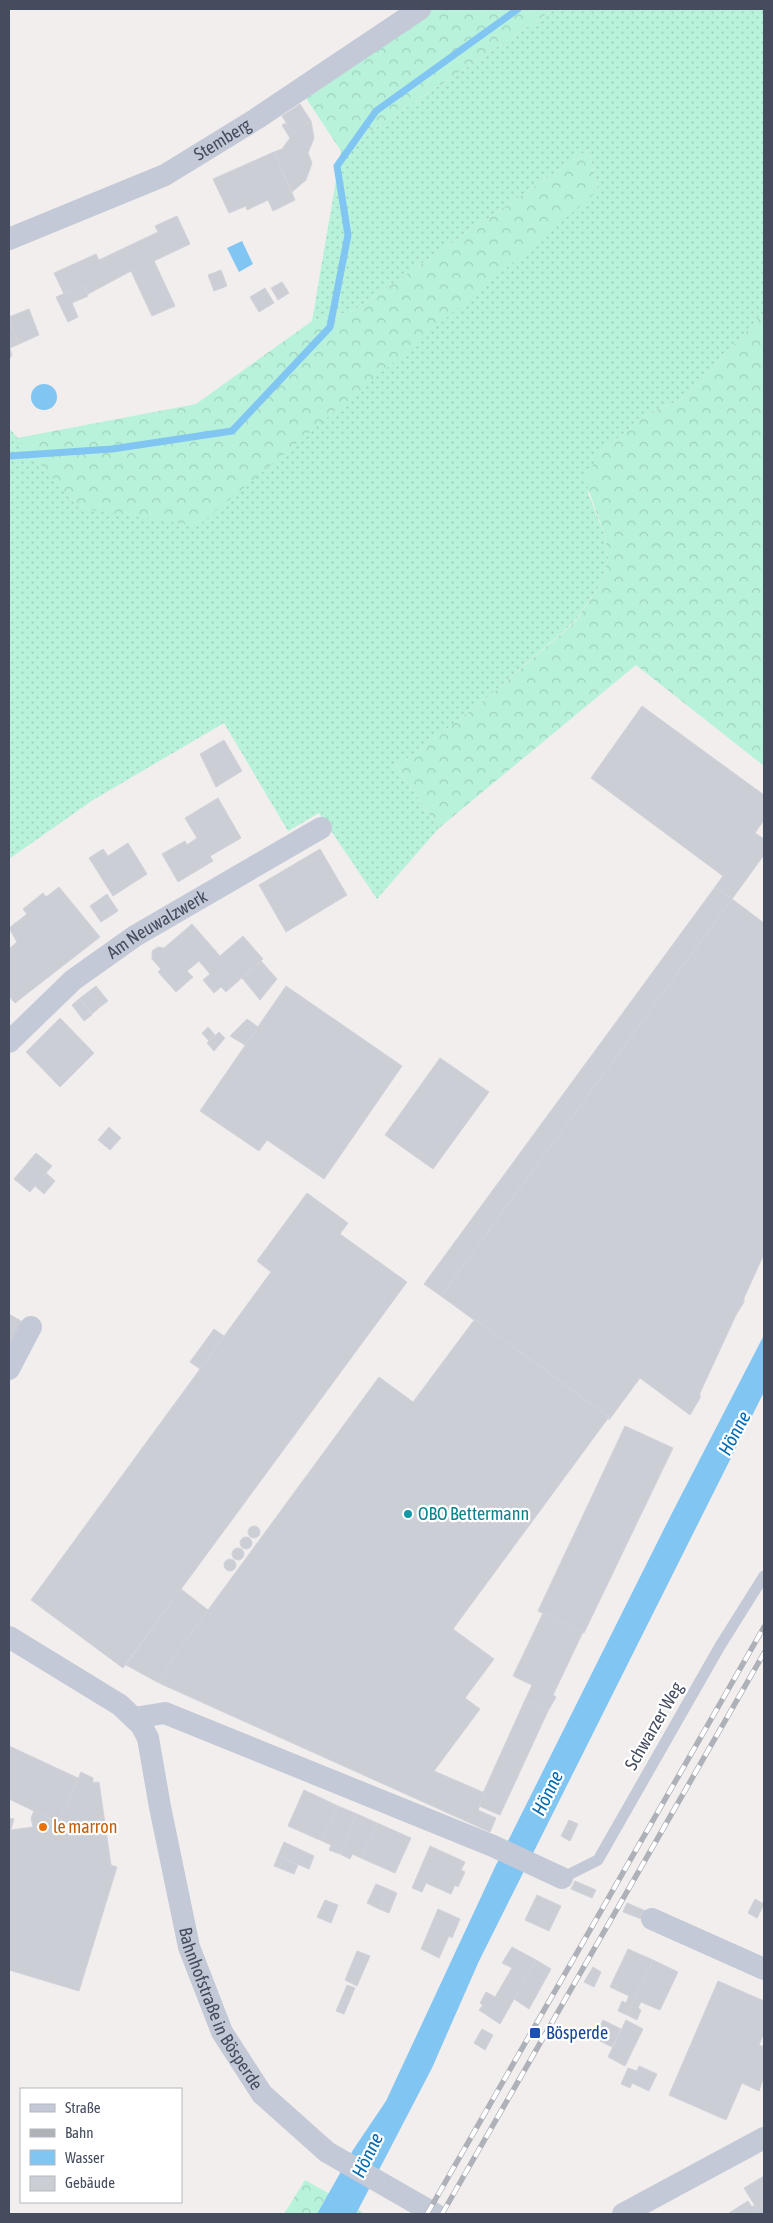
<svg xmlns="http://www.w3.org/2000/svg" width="773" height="2223" viewBox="0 0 773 2223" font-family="'Asap Condensed',sans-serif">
<defs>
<pattern id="grass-dots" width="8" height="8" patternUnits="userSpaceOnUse" patternTransform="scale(1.25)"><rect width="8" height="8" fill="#b8f2da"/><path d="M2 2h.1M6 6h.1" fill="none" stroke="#9fd1be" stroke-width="1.8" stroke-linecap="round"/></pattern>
<pattern id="forest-crowns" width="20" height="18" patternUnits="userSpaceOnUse" patternTransform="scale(1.25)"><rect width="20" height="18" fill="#b8f2da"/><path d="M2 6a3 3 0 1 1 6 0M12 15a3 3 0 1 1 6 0" fill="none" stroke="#9fd1be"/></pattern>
</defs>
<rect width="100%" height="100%" fill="#f1eeed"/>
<path fill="url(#grass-dots)" d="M554 9H764V313L718 361 704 380 678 401 649 413 599 453 588 493 605 536 608 558 602 582 575 621 481 703 396 767 439 828 377 899 319 813 288 831 224 723 93 800 9 859V428L79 508 598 191 589 149 353 311 312 321 341 151Z"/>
<g fill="url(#forest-crowns)">
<path d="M431 9H554L341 151 304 95Z"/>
<path d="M589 149 598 191 198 526 79 508 17 438 196 404 312 321 353 311Z"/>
<path d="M764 313V766L636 665 439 828 396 767 481 703 575 622 602 582 608 558 605 536 585 480 599 453 649 413 678 401 704 380 718 361Z"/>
<path d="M305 2180 365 2214H284Z"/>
</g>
<g fill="#81c5f3">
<path d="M242 241 253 264 239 272 227 248Z"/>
<circle cx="44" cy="397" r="13"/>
<path d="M764 1335V1392L479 1961 432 2068 356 2214H317L353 2150 386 2101 495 1867 671 1515Z"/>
</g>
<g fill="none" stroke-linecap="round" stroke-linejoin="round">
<path stroke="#81c5f3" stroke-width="7" d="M9 456 112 449 232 431 330 327 348 235 337 166 376 111 518 9"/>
</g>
<g fill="#ccced6" stroke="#d1d2da">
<path d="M300 104 311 121 293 133 282 116Z"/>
<path d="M311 121 314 138 308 153 312 163 306 180 292 192 274 152 282 149 290 138 282 125 286 123 293 133Z"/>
<path d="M274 152 295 200 273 211 268 200 247 210 246 206 229 213 213 179Z"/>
<path d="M177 216 190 244 154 261 175 306 152 316 131 271 88 294 83 285 64 294 54 273 96 254 99 260 158 232 155 226Z"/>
<path d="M221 270 227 286 214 291 208 275Z"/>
<path d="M282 282 289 293 278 300 271 288Z"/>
<path d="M83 285 88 296 72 303 78 317 68 322 56 297Z"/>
<path d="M265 288 274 303 259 312 250 297Z"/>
<path d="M29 309 39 335 19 344 9 317Z"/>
<path d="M9 318 19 344 10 348 12 355 9 360Z"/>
<path d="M642 706 764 795V820L755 833 764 839V855L732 899 715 887 723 876 591 778Z"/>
<path d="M224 740 242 771 216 787 200 754Z"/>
<path d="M218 798 241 838 210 856 213 861 178 882 162 854 185 841 187 845 197 838 185 818Z"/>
<path d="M128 843 147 874 113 896 89 858 103 849 108 856Z"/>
<path d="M320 849 347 895 286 932 259 885Z"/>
<path d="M59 887 100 937 15 1003 9 996V949L17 942 9 928 27 914 23 909 43 893 46 897Z"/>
<path d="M715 887 732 899 441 1296 424 1284Z"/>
<path d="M107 894 118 911 101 922 90 906Z"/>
<path d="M732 899 764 923V1254L744 1298V1302L736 1315 700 1393V1398L690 1415 640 1378 609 1420V1417L475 1319 474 1320 441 1296Z"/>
<path d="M192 924 220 956 243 936 263 959 226 992 221 987 214 993 203 980 210 974 199 961 187 971 193 977 176 992 158 972 161 969 152 959V951L158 947 164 948Z"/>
<path d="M261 961 277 979 260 1000 242 978Z"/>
<path d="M96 986 108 1001 100 1007 88 992Z"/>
<path d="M286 986 402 1066 324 1179 267 1140 259 1151 200 1111Z"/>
<path d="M88 992 100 1007 92 1014 80 998Z"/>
<path d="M80 998 92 1015 84 1021 72 1005Z"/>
<path d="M60 1018 94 1053 60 1087 26 1052Z"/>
<path d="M247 1019 258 1027 245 1045 230 1036Z"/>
<path d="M208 1027 215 1035 209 1041 202 1033Z"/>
<path d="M219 1032 225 1038 214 1051 207 1043Z"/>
<path d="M440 1058 489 1092 433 1169 385 1135Z"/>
<path d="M109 1127 121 1138 110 1150 98 1140Z"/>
<path d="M36 1153 52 1166 30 1192 14 1179Z"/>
<path d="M46 1173 55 1181 44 1194 35 1186Z"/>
<path d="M307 1193 348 1223 340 1234 407 1282 123 1668 31 1600 271 1272 257 1261Z"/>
<path d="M9 1314 26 1324 9 1357Z"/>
<path d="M475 1319 609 1417 453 1629 494 1659 465 1698 480 1709 434 1771 485 1793 478 1810 496 1818 490 1832 159 1683 175 1655 379 1377 413 1402Z"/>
<path d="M214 1329 224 1336 200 1369 190 1362Z"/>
<path d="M625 1426 673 1448 584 1633 538 1611Z"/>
<circle cx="254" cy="1532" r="6"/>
<circle cx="246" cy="1543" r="6"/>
<circle cx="238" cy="1554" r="6"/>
<circle cx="230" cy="1565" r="6"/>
<path d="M181 1589 208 1610 175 1655 159 1683 126 1665Z"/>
<path d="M543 1613 583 1632 553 1695 556 1697 548 1711 525 1700 532 1685 513 1676Z"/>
<path d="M525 1700 548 1711 500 1815 479 1806 485 1793H483Z"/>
<path d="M9 1746 80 1779 59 1823 9 1799Z"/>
<path d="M81 1772 93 1778V1783L99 1782 111 1865 117 1867 79 1991 9 1970V1835L11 1830 33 1827 31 1818 34 1811 59 1823Z"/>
<path d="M304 1790 338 1806 322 1841 288 1826Z"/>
<path d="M338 1806 357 1814 340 1854 329 1850 331 1845 322 1841Z"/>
<path d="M357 1814 377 1823 361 1858 352 1854 350 1859 340 1854Z"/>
<path d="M9 1818 14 1819 9 1836Z"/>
<path d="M569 1820 578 1824 570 1841 561 1836Z"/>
<path d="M377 1823 411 1838 395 1873 361 1858Z"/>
<path d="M284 1842 314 1856 309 1869 278 1856Z"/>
<path d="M430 1846 465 1862 461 1870 465 1872 458 1887 455 1885 451 1894 426 1883 422 1892 412 1888Z"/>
<path d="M278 1856 298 1865 294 1874 274 1866Z"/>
<path d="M575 1881 596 1890 592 1898 571 1889Z"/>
<path d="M376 1884 388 1889 379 1909 367 1903Z"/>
<path d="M388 1889 397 1893 389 1913 379 1909Z"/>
<path d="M537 1895 561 1906 549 1931 525 1920Z"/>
<path d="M755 1899 764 1904 757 1918 748 1913Z"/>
<path d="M325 1900 338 1905 331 1923 317 1917Z"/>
<path d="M627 1903 648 1912 644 1920 623 1912Z"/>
<path d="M438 1909 460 1919 452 1938 449 1936 439 1958 421 1949Z"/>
<path d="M512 1947 536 1960 500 2024 479 2010 483 2005 480 2003 486 1992 495 1997 512 1968 502 1963Z"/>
<path d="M628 1949 653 1960 627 2015 618 2011 622 2001 626 2003 629 1996 610 1987Z"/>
<path d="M357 1951 370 1956 357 1986 345 1980Z"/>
<path d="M536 1960 551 1969 529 2009 514 1999Z"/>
<path d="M653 1960 678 1972 660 2010 641 2002 638 2008 641 2010 637 2020 627 2015Z"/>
<path d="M593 1967 601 1972 594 1987 584 1982Z"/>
<path d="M718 1981 764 2001V2033L759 2045 764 2047V2077L759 2091 742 2083 726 2120 669 2095Z"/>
<path d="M347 1985 355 1988 344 2014 336 2011Z"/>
<path d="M603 2020 621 2029 612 2047 594 2038Z"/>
<path d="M626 2020 643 2029 625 2066 608 2057Z"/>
<path d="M482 2029 493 2035 485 2050 474 2043Z"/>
<path d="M639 2066 657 2074 649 2091 632 2083 630 2088 621 2084 628 2068 637 2071Z"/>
<path d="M764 2176V2214H760L744 2188Z"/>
<path d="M748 2201 752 2207 754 2205 760 2214 729 2213Z"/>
</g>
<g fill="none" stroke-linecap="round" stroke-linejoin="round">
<path stroke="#c3c9d6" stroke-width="11" d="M562 1878 598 1860 720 1646 764 1576"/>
<g stroke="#c3c9d6" stroke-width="22">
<path id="s1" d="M9 239 165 175 256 119 420 9"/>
<path id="s2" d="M9 1042 73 980 135 936 321 828"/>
<path d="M9 1369 31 1327"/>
<path id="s3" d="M9 1637 120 1705 141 1725 148 1738 160 1807 189 1947 222 2032 262 2094 327 2152 435 2214"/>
<path d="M134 1718 165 1713 493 1846 562 1878"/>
<path d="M652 1919 764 1969"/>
<path d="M623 2214 764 2138"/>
</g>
<g stroke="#afb1b9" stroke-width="5.5">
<g id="rail">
<path d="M427 2214 764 1627"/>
<path d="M442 2214 764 1653"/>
</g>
</g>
<use href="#rail" stroke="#fff" stroke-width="4" stroke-dasharray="11" stroke-linecap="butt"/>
</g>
<circle fill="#0f9aa8" stroke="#fff" stroke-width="2" cx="408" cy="1514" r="5"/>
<circle fill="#e8710a" stroke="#fff" stroke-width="2" cx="43" cy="1827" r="5"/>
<rect fill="#1a4fb4" stroke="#fff" stroke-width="2" x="529" y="2027" width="12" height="12" rx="2.5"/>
<g text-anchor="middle" stroke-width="4.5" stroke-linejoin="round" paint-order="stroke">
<g font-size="18" fill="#444c5d" stroke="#fff">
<text dy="6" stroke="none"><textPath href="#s1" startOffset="236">Stemberg</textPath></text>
<text dy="6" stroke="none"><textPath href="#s2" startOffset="190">Am Neuwalzwerk</textPath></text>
<text transform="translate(654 1726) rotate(-60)" y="6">Schwarzer Weg</text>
<text dy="6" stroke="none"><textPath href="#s3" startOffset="456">Bahnhofstraße in Bösperde</textPath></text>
</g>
<g font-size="18" fill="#0d838f" stroke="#fff" text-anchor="start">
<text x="418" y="1520">OBO Bettermann</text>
</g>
<g font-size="18" fill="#c56008" stroke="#fff" text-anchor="start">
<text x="53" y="1833">le marron</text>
</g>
<g font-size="18" fill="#164399" stroke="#fff" text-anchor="start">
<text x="546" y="2039">Bösperde</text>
</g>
<g font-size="19" font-style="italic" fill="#016bb3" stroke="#fff">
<text transform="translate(734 1433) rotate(-62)" y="7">Hönne</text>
<text transform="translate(547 1793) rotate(-64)" y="7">Hönne</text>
<text transform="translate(367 2155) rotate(-64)" y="7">Hönne</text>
</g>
</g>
<rect width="773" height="2223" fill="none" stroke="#444c5d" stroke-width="20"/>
<rect x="20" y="2088" width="162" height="115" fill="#ffffff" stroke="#b4b7be"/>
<rect x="30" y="2104" width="25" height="8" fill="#c3c9d6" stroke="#b4b7be"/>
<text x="65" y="2113" font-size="15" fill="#444c5d">Straße</text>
<rect x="30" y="2129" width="25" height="8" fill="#afb1b9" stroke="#b4b7be"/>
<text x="65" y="2138" font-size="15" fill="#444c5d">Bahn</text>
<rect x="30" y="2150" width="25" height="15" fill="#81c5f3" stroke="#b4b7be"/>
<text x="65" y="2163" font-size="15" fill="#444c5d">Wasser</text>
<rect x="30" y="2176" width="25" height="15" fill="#ccced6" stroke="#b4b7be"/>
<text x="65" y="2188" font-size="15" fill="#444c5d">Gebäude</text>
</svg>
